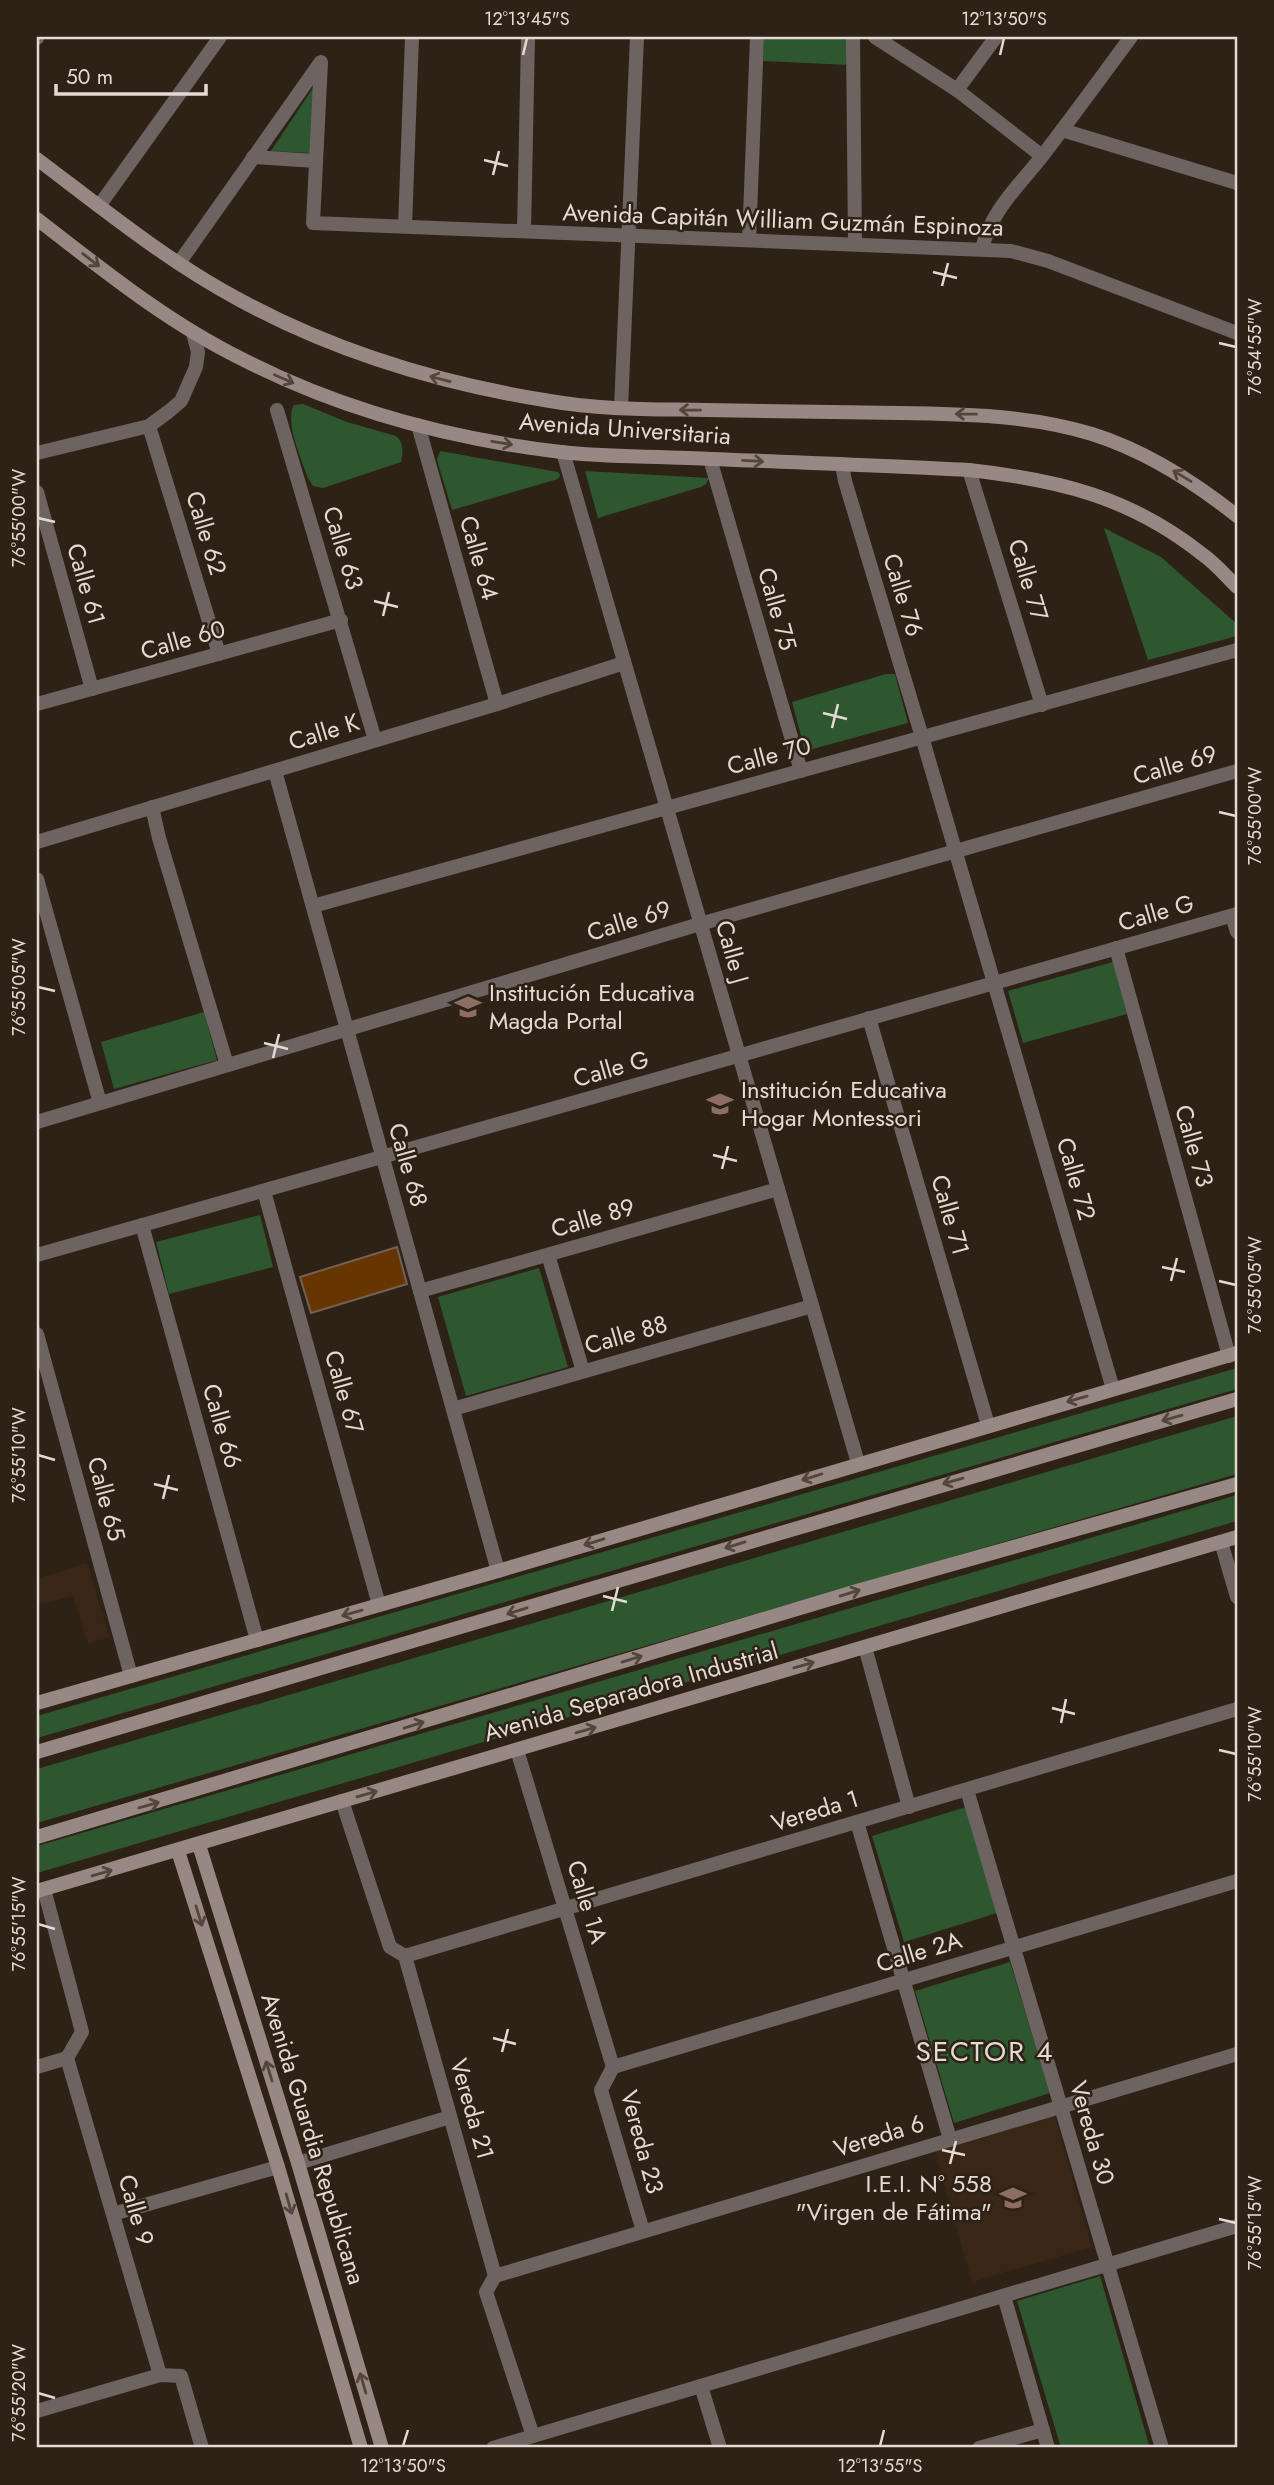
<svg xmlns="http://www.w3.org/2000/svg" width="1274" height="2485" viewBox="0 0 1274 2485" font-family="Jost,sans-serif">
<rect width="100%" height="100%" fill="#2e2116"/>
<g fill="#392617">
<path d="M87 1563 110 1637 88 1644 73 1596 37 1605V1579Z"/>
<path d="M1054 2113 1092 2247 972 2282 934 2149Z"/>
</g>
<g fill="#2e572f">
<path d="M764 37H848L850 65 763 61Z"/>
<path d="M315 85 310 153 271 151Z"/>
<path d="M303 404 347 422 396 436C404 443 403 452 401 462L323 488 313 486 308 478C302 461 284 421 294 405Z"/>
<path d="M440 451 558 472 560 475 558 479 452 510 437 460Z"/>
<path d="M585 471 709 478 706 484 701 487 598 518Z"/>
<path d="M1104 528 1161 557 1237 624V636L1148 660Z"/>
<path d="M886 674H895L908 723 805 751 792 702Z"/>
<path d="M1113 962 1127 1014 1023 1043 1008 991Z"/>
<path d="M204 1012 217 1060 114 1089 101 1042Z"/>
<path d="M260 1215 273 1267 169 1294 156 1242Z"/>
<path d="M539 1268 568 1367 466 1396 438 1297Z"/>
<path d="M1237 1368V1389L37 1738V1716Z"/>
<path d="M1237 1416V1474L37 1823V1769Z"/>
<path d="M1237 1495V1521L37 1873V1846Z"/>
<path d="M966 1807 997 1913 904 1942 872 1836Z"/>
<path d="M1010 1962 1050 2093 954 2123 915 1991Z"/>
<path d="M1100 2276 1150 2448H1061L1017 2301Z"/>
</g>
<path fill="#673500" stroke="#726256" stroke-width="2" d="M397 1247 407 1284 311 1313 300 1277Z"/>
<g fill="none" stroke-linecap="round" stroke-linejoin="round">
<g stroke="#6d6461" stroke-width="14">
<path d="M853 37 855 244"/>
<path d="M875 37 957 90 1042 156"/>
<path d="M37 38V37"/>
<path d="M321 62 313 223 1011 251 1048 261 1237 333"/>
<path d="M957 90 996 37"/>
<path d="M1062 130 1237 183"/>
<path d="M253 157 316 161"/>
<path d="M99 206 220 37"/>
<path d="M405 226 412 37"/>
<path d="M524 231 528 37"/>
<path d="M749 240 757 37"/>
<path d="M982 249C991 210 1020 185 1043 155 1073 116 1102 76 1131 37"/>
<path d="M179 263 320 63"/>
<path d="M621 408 637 37"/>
<path d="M277 410 375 740"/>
<path d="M418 425 497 704"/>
<path d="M149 426 219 654"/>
<path d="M563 452 858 1463"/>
<path d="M37 453 149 426 168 412 181 401 196 367 198 352 193 333"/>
<path d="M710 459 801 771"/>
<path d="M842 465 845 481 922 737 1113 1389"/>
<path d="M969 470 1042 705"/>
<path d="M37 492 92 689"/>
<path d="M37 704 341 620"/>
<path d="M275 771 498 1571"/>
<path d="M152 807 159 838 227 1065"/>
<path d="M37 842 497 704 624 663"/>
<path d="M37 879 100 1103"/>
<path d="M313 906 1237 650"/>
<path d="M1232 916 1237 932"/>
<path d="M1116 948 1229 1356"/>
<path d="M869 1018 988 1425"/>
<path d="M37 1122 700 924 1237 771"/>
<path d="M264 1191 379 1605"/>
<path d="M142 1225 257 1640"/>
<path d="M37 1255 1237 914"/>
<path d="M548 1255 583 1371"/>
<path d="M420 1291 778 1189"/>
<path d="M37 1334 131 1676"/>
<path d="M453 1409 812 1306"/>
<path d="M1221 1542 1237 1597"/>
<path d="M865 1647 909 1807"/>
<path d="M517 1750 613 2067"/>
<path d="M967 1790 1162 2448"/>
<path d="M342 1801 390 1947 405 1956 495 2276 486 2292 533 2436"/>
<path d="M857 1822 950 2139"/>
<path d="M44 1889 82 2032 67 2058"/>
<path d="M405 1956 1237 1709"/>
<path d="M67 2058 160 2375"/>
<path d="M37 2067 67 2058"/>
<path d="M613 2067 1237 1881"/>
<path d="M613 2067 601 2090 643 2231"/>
<path d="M298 2163 450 2117"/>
<path d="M113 2214 278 2167"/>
<path d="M495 2276 1237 2054"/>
<path d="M1004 2296 1048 2448"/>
<path d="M701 2386 720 2448"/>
<path d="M37 2411 160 2375 181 2376 202 2448"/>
<path d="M493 2448 1237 2226"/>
<path d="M979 2448 1043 2430"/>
</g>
<g stroke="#978884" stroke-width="14">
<path d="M37 159C102 208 167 261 238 299 335 352 442 384 550 401 601 410 654 409 705 410 770 411 835 412 899 413 964 414 1029 415 1092 434 1146 451 1193 481 1237 516"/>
<path d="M37 219C103 270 167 322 242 359 341 410 451 439 561 452 603 457 646 456 688 458 782 462 876 465 969 470 1059 480 1130 497 1202 554 1215 563 1226 576 1237 587"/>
<path d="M37 1703 498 1571 1237 1353"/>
<path d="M37 1752C437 1634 837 1515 1237 1399"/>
<path d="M37 1837 857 1591 1237 1484"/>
<path d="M199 1845 298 2163 382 2448"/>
<path d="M178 1851 278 2167 361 2448"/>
<path d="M37 1891 1237 1537"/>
</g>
</g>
<defs><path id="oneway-shaft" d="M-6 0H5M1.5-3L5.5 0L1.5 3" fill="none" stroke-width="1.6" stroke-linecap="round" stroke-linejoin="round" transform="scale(1.75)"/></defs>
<g stroke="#53453c">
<use href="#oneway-shaft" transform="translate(91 260) rotate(38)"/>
<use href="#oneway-shaft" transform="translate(284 379) rotate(24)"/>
<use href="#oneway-shaft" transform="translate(440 379) rotate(-165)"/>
<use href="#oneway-shaft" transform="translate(690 410) rotate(-179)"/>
<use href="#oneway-shaft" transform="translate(966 414) rotate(-179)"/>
<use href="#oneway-shaft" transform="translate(502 443) rotate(9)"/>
<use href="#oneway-shaft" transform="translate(753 461) rotate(3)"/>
<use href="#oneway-shaft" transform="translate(1182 476) rotate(-149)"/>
<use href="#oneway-shaft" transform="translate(1077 1399) rotate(164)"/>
<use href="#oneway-shaft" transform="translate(1172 1418) rotate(164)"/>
<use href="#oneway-shaft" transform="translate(812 1477) rotate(163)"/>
<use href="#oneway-shaft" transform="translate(953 1481) rotate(164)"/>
<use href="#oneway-shaft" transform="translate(594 1542) rotate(163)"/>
<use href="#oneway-shaft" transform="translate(735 1545) rotate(163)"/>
<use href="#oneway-shaft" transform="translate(850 1593) rotate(-17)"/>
<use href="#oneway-shaft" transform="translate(517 1611) rotate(163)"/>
<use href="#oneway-shaft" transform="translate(352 1613) rotate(164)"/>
<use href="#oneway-shaft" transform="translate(632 1659) rotate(-17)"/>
<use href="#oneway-shaft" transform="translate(804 1665) rotate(-16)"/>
<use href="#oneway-shaft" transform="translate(414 1725) rotate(-17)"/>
<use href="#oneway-shaft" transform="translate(586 1730) rotate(-16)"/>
<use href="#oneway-shaft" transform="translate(367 1794) rotate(-16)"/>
<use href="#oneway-shaft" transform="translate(149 1805) rotate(-16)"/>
<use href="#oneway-shaft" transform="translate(102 1873) rotate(-16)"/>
<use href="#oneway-shaft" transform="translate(199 1916) rotate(73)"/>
<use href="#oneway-shaft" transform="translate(269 2071) rotate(-107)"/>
<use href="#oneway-shaft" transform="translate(289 2204) rotate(74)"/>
<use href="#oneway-shaft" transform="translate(363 2383) rotate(-106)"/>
</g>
<path fill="none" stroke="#e3dad3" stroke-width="2.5" d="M523 55 527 38M1000 55 1004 38M484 160 508 166M493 175 499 151M933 272 957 278M942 286 948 263M1219 343 1236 347M38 518 55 522M374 601 398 607M383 616 389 592M823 713 847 719M832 728 838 704M1219 812 1236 816M38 987 55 991M264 1043 288 1049M273 1058 279 1034M713 1155 737 1161M722 1169 728 1146M1162 1267 1185 1272M1171 1281 1177 1258M1219 1281 1236 1285M38 1455 55 1460M154 1484 178 1490M163 1499 169 1475M603 1596 627 1602M612 1611 618 1587M1052 1708 1075 1714M1061 1723 1066 1699M1219 1750 1236 1754M38 1924 55 1929M493 2038 516 2044M502 2052 508 2029M942 2150 965 2155M950 2164 956 2141M1219 2219 1236 2223M38 2393 55 2398M403 2446 408 2430M880 2446 884 2430"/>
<defs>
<g id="school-bare" transform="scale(2.1)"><path d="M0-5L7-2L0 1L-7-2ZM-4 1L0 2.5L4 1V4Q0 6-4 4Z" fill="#8d6e63" stroke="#2e2116" stroke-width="2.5" paint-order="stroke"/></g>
</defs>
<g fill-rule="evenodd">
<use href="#school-bare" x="468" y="1007"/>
<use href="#school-bare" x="720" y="1104"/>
<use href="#school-bare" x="1013" y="2198"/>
</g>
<g text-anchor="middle" stroke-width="5" stroke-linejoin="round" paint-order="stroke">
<g font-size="24" fill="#e3dad3" stroke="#2e2116">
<text transform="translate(783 220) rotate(2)" y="8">Avenida Capitán William Guzmán Espinoza</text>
<text transform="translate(625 429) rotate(4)" y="8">Avenida Universitaria</text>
<text transform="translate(206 533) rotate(73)" y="8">Calle 62</text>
<text transform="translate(343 548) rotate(73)" y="8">Calle 63</text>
<text transform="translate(479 558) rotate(74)" y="8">Calle 64</text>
<text transform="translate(1028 580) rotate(73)" y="8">Calle 77</text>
<text transform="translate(86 584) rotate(74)" y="8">Calle 61</text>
<text transform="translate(903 595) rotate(73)" y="8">Calle 76</text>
<text transform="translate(777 609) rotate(74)" y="8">Calle 75</text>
<text transform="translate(183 640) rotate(-16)" y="8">Calle 60</text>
<text transform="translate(324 732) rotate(-17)" y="8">Calle K</text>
<text transform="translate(769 756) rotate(-15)" y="8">Calle 70</text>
<text transform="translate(1175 765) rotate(-16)" y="8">Calle 69</text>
<text transform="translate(1156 913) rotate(-16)" y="8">Calle G</text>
<text transform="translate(629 921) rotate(-17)" y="8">Calle 69</text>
<text transform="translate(732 952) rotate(74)" y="8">Calle J</text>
<text transform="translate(611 1069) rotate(-16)" y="8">Calle G</text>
<text transform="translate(1194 1146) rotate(74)" y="8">Calle 73</text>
<text transform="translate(408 1165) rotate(74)" y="8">Calle 68</text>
<text transform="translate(1076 1179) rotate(74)" y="8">Calle 72</text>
<text transform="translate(950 1215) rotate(74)" y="8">Calle 71</text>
<text transform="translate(593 1218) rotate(-16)" y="8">Calle 89</text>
<text transform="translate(626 1335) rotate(-16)" y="8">Calle 88</text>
<text transform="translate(344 1392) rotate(74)" y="8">Calle 67</text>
<text transform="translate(222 1426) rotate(74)" y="8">Calle 66</text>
<text transform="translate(106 1499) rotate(75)" y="8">Calle 65</text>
<text transform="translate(631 1692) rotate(-16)" y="8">Avenida Separadora Industrial</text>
<text transform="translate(815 1811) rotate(-17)" y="8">Vereda 1</text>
<text transform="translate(587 1902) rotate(73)" y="8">Calle 1A</text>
<text transform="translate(919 1952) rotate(-17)" y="8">Calle 2A</text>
<text transform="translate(472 2109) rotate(74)" y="8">Vereda 21</text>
<text transform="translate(1092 2133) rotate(74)" y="8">Vereda 30</text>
<text transform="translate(879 2136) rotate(-17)" y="8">Vereda 6</text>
<text transform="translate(313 2139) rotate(73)" y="8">Avenida Guardia Republicana</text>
<text transform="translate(642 2142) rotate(75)" y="8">Vereda 23</text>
<text transform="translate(136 2210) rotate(74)" y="8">Calle 9</text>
</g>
<g font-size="24" fill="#e3dad3" stroke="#2e2116" text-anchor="start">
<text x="489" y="1001">Institución Educativa<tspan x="489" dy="28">Magda Portal</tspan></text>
<text x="741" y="1098">Institución Educativa<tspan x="741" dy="28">Hogar Montessori</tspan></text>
<text x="992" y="2192" text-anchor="end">I.E.I. N° 558<tspan x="992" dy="28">"Virgen de Fátima"</tspan></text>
</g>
<g font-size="28" letter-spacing="2" fill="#e3dad3" stroke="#2e2116">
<text x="985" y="2061">SECTOR 4</text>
</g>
</g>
<rect width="1274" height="2485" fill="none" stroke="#2e2116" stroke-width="77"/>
<path d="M56 84v10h150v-10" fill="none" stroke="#e3dad3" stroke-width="3.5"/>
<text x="66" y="84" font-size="21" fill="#e3dad3" stroke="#2e2116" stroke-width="5" paint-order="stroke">50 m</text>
<rect x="38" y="38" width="1198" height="2408" fill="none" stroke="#e3dad3" stroke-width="2.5"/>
<g font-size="18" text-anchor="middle" fill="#e3dad3">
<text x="527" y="25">12°13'45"S</text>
<text x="1004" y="25">12°13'50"S</text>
<text transform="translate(1255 347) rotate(-90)" y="6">76°54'55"W</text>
<text transform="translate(19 518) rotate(-90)" y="6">76°55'00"W</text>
<text transform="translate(1255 816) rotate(-90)" y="6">76°55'00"W</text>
<text transform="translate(19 987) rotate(-90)" y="6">76°55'05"W</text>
<text transform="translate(1255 1285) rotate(-90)" y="6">76°55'05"W</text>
<text transform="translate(19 1455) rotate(-90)" y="6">76°55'10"W</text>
<text transform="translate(1255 1754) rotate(-90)" y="6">76°55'10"W</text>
<text transform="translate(19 1924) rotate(-90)" y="6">76°55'15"W</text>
<text transform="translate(1255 2223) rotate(-90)" y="6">76°55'15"W</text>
<text transform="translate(19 2393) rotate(-90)" y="6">76°55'20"W</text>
<text x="403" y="2472">12°13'50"S</text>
<text x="880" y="2472">12°13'55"S</text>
</g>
</svg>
